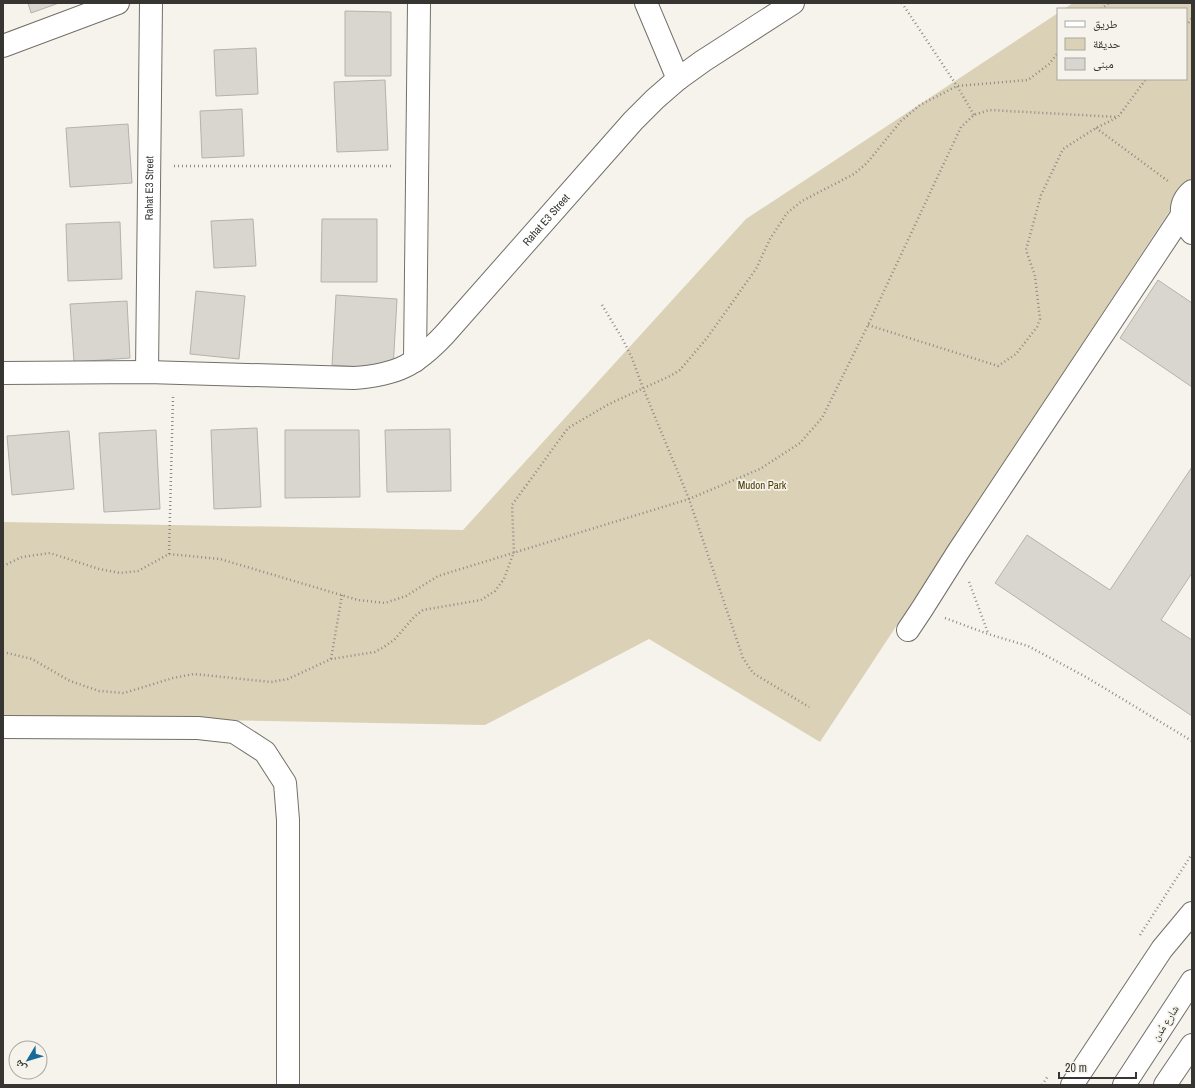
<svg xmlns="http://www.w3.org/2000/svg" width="1195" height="1088" viewBox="0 0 1195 1088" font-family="'Archivo Narrow','Noto Naskh Arabic',sans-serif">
<rect width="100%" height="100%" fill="#f5f3eb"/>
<path fill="#dbd1b6" d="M1073 3H1192V177L820 742 649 639 485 725 3 716V522L463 530 746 219 1058 13V79H1186V9H1064Z"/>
<g fill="#d8d6ce" stroke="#b4b2ab">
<path d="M28 3H59L31 13Z"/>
<path d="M345 11 391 12V76H345Z"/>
<path d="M256 48 258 94 216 96 214 50Z"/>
<path d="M385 80 388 150 337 152 334 82Z"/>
<path d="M242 109 244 156 202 158 200 111Z"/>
<path d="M128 124 132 183 70 187 66 128Z"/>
<path d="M253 219 256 266 214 268 211 221Z"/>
<path d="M322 219H377V282H321Z"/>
<path d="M120 222 122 279 68 281 66 224Z"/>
<path d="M1158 280 1192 303V387L1120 338Z"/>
<path d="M196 291 245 296 239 359 190 354Z"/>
<path d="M336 295 397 299 393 369 332 365Z"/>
<path d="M127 301 130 358 74 362 70 304Z"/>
<path d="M257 428 261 507 214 509 211 430Z"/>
<path d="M450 429 451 491 387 492 385 430Z"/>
<path d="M156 430 160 509 104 512 99 433Z"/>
<path d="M285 430H359L360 497 285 498Z"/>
<path d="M69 431 74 489 12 495 7 436Z"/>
<path d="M1192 467V573L1161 620 1192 640V716L995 583 1027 535 1110 590Z"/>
</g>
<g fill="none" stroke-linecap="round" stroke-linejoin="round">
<g stroke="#727069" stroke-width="24">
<g id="minor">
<path d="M646 3 678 79"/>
<path d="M3 46 118 3"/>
<path d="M1192 191C1177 204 1180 220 1192 233"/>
<path d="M415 361 419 3"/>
<path id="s1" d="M147 372 151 3"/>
<path id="s2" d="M3 373 147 372 354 378C397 375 416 365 445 334L633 121 655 99 678 79 703 61 793 3"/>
<path d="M908 630 922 609 958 552 1182 215"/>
<path d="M3 727 198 728 234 732 265 752 285 783 288 820V1085"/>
<path d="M1072 1085 1162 949 1192 913"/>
<path d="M1124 1085 1192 981"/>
<path d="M1165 1085 1192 1045"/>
</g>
</g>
<g stroke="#8c8b85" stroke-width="2.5" stroke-dasharray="1 3" stroke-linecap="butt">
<path d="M902 3 957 86 974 115"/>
<path d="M1101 9 1109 3"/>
<path d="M1186 26 1192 18"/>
<path d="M1096 128 1168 181"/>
<path d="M174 166H393"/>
<path d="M602 305 622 338 632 358 643 388 689 499 743 658 753 673 809 707"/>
<path d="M868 325 998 366 1016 354 1037 327 1040 319 1035 276 1026 250 1041 195 1063 149 1096 128 1118 117 1146 79"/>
<path d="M169 554 173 397"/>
<path d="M3 566 22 557 50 553 99 569 120 573 138 571 169 554 220 559 358 600 385 603 406 596 438 576 689 499 760 469 800 443 822 418 868 325 961 127 974 115 989 110 1118 117"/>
<path d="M969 582 988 633"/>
<path d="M945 618 988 634 1028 646 1086 677 1192 741"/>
<path d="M3 652 32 659 70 681 99 691 124 693 173 678 194 674 271 682 288 679 331 659 375 652 384 647 395 639 414 617 423 610 481 600 495 591 504 579 514 552 512 505 568 428 609 404 670 376 680 370 707 338 756 269 770 239 787 213 802 201 854 174 867 163 901 121 920 105 957 86 1028 80 1049 64 1058 53"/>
<path d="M331 659 342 595"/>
<path d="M1140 935 1192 854"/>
<path d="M1042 1085 1048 1076"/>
</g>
<use href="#minor" stroke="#fff" stroke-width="22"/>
</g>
<g text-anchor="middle" stroke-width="3.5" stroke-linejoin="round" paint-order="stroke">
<g font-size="11" fill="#363532" stroke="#f5f3eb">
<text dy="4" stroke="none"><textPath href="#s1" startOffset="184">Rahat E3 Street</textPath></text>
<text dy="4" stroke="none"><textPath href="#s2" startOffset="608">Rahat E3 Street</textPath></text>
<text transform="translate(1165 1023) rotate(-57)" y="4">شارع مُدن</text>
</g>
<g font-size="11" fill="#4e3e06" stroke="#f5f3eb">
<text x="762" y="489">Mudon Park</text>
</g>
</g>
<rect width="1195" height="1088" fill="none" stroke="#363532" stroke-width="8"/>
<rect x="1057" y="8" width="130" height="72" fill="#f5f3eb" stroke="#a9a7a1"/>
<rect x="1065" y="21" width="20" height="6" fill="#ffffff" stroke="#a9a7a1"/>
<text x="1093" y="28" font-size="12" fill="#363532">طريق</text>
<rect x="1065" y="38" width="20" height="12" fill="#dbd1b6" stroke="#a9a7a1"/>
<text x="1093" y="48" font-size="12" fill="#363532">حديقة</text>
<rect x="1065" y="58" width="20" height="12" fill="#d8d6ce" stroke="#a9a7a1"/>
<text x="1093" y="68" font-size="12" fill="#363532">مبنى</text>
<g transform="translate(28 1060) rotate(232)"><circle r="19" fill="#f5f3eb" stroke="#a9a7a1"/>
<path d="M0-3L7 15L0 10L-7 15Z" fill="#166a9b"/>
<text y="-6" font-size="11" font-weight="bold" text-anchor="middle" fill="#363532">ش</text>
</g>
<path d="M1059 1072v6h77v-6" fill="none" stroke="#363532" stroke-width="2"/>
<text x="1065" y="1072" font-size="12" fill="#363532" stroke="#f5f3eb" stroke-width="3" paint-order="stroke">20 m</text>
</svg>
